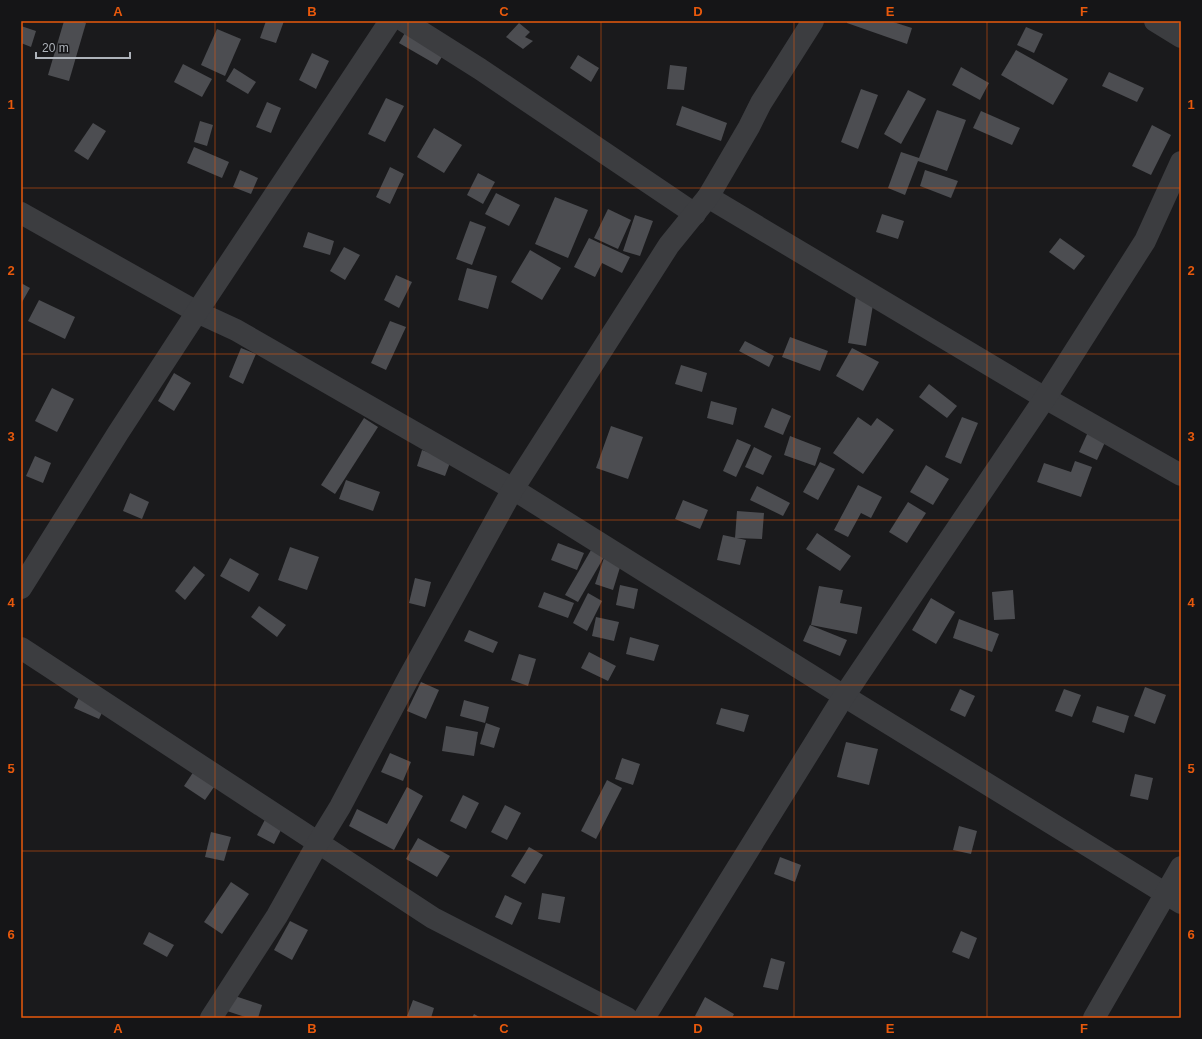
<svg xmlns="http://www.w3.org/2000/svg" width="1202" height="1039" viewBox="0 0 1202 1039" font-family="Helvetica,sans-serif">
<rect width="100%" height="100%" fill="#1a1a1c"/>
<g fill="#4c4d51">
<path d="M64 21H80L86 23 69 81 48 75Z"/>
<path d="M266 21H284L276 43 260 38Z"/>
<path d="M412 21 452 40 437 65 399 43Z"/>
<path d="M847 21H890L912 28 907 44 847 23Z"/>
<path d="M519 23 530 32 525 37 533 41 523 49 506 37Z"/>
<path d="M21 26 36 31 31 47 21 43Z"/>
<path d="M1026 27 1043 34 1034 53 1017 45Z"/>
<path d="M217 29 241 39 225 76 201 65Z"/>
<path d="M1016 50 1068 79 1053 105 1001 75Z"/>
<path d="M312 53 329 61 316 89 299 80Z"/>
<path d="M578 55 599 68 591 82 570 68Z"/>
<path d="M183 64 212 79 202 97 174 82Z"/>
<path d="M670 65 687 67 684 90 667 89Z"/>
<path d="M961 67 989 83 980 100 952 85Z"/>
<path d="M234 68 256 82 248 94 226 81Z"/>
<path d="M1109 72 1144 88 1137 102 1102 86Z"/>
<path d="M861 89 878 95 858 149 841 142Z"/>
<path d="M908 90 926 99 901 144 884 134Z"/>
<path d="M386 98 404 106 385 142 368 134Z"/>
<path d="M267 102 281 108 271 133 256 127Z"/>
<path d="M682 106 727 123 721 141 676 125Z"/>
<path d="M937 110 966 120 947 171 918 161 905 195 888 188 901 152 919 158Z"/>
<path d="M981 111 1020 128 1012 145 973 128Z"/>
<path d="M200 121 213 125 207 146 194 142Z"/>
<path d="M93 123 106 131 88 160 74 151Z"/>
<path d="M1152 125 1171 135 1151 175 1132 166Z"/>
<path d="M434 128 462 145 444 173 417 157Z"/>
<path d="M194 147 229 162 222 178 187 163Z"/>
<path d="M390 167 404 174 390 204 376 197Z"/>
<path d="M240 170 258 178 251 194 233 187Z"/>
<path d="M925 170 958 181 951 198 920 186Z"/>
<path d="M478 173 495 182 483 204 467 195Z"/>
<path d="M496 193 520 205 509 226 485 214Z"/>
<path d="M555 197 588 210 568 258 535 244Z"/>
<path d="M608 209 631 220 618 249 594 238Z"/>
<path d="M882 214 904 221 898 239 876 232Z"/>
<path d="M635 215 653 221 640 256 623 251Z"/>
<path d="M470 221 486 227 472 265 456 259Z"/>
<path d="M308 232 334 241 330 255 303 247Z"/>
<path d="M589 238 630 257 622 273 602 263 595 277 574 267Z"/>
<path d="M1060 238 1085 256 1074 270 1049 252Z"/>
<path d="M344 247 360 255 345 280 330 271Z"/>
<path d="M530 250 561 268 542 300 511 282Z"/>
<path d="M467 268 497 276 488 309 458 300Z"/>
<path d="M396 275 412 282 399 308 384 300Z"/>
<path d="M21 283 30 288 21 304Z"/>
<path d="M856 296 874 299 866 346 848 343Z"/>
<path d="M39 300 75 317 65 339 28 321Z"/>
<path d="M390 321 406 327 386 370 371 363Z"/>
<path d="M790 337 828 351 820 371 782 357Z"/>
<path d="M745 341 774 356 769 367 739 351Z"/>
<path d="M241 348 256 354 243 384 229 377Z"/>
<path d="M852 348 879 362 863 391 836 376Z"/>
<path d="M681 365 707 373 702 392 675 384Z"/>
<path d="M174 373 191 383 174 411 158 401Z"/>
<path d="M929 384 957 406 947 418 919 397Z"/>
<path d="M52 388 74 399 57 432 35 421Z"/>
<path d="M711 401 737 408 733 425 707 418Z"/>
<path d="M772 408 791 416 783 435 764 427Z"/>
<path d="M858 417 871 426 877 418 894 430 863 474 833 453Z"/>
<path d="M962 417 978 423 961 464 945 457Z"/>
<path d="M364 418 378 427 335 494 321 485Z"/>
<path d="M1093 421 1111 429 1097 460 1079 452Z"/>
<path d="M611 426 643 437 628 479 596 468Z"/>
<path d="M790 436 821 448 815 466 784 455Z"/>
<path d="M737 439 751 445 736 477 723 471Z"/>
<path d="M754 447 772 456 763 475 745 467Z"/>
<path d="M422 450 451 460 445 476 417 466Z"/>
<path d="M35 456 51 463 43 483 26 476Z"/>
<path d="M1075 461 1092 467 1081 497 1037 482 1044 463 1071 472Z"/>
<path d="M820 462 835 469 818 500 803 492Z"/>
<path d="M926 465 949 479 933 505 910 492Z"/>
<path d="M346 480 380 492 373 511 339 499Z"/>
<path d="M858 485 882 497 871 518 861 513 848 537 834 530Z"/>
<path d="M757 486 790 503 783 516 750 500Z"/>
<path d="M130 493 149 502 142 519 123 511Z"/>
<path d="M683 500 708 510 700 529 675 519Z"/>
<path d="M908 502 926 513 907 543 889 532Z"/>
<path d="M737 511 764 513 762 539 735 538Z"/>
<path d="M817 533 851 556 840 571 806 549Z"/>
<path d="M723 535 746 540 740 565 717 560Z"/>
<path d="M558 543 584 553 577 570 551 560Z"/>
<path d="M290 547 319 557 307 590 278 580Z"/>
<path d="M591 550 604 557 578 602 565 595Z"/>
<path d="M605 555 622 561 613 590 595 584Z"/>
<path d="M230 558 259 574 249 592 220 576Z"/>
<path d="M194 566 205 575 185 600 175 591Z"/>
<path d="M415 578 431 582 425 607 409 603Z"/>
<path d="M620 585 638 589 634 609 616 605Z"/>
<path d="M819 586 843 590 840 603 862 607 857 634 811 625Z"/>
<path d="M1013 590 1015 619 994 620 992 592Z"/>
<path d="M544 592 574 603 568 618 538 607Z"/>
<path d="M588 593 602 601 587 631 573 623Z"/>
<path d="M931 598 955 612 936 644 912 630Z"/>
<path d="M259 606 286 625 277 637 251 617Z"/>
<path d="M596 617 619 622 614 641 592 636Z"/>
<path d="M959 619 999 634 992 652 953 638Z"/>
<path d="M810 625 847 640 840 656 803 641Z"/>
<path d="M469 630 498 642 493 653 464 641Z"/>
<path d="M630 637 659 645 654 661 626 654Z"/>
<path d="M589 652 616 666 608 681 581 668Z"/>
<path d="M519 654 536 659 528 686 511 680Z"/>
<path d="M421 682 439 690 426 719 407 711Z"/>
<path d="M85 684 110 696 99 719 74 708Z"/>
<path d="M1145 687 1166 695 1155 724 1134 716Z"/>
<path d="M960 689 975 696 965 717 950 710Z"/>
<path d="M1064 689 1081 695 1072 717 1055 711Z"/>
<path d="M464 700 489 707 485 723 460 716Z"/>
<path d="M1097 706 1129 716 1124 733 1092 722Z"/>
<path d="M721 708 749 715 744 732 716 724Z"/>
<path d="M486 723 500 728 494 748 480 744Z"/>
<path d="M446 726 478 732 474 756 442 751Z"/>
<path d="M846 742 878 749 869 785 837 777Z"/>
<path d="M390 753 411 762 403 781 381 772Z"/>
<path d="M622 758 640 764 633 785 615 779Z"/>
<path d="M200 762 221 777 205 800 184 786Z"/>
<path d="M1135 774 1153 778 1148 800 1130 796Z"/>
<path d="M607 780 622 788 596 839 581 831Z"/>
<path d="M407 787 423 796 394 850 349 826 357 809 387 824Z"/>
<path d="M463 795 479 803 466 829 450 821Z"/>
<path d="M505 805 521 813 507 840 491 832Z"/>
<path d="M272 806 289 814 274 844 257 835Z"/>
<path d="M959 826 977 831 971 854 953 850Z"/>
<path d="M211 832 231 837 224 861 205 857Z"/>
<path d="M418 838 450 856 437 877 406 859Z"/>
<path d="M529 847 543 855 525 884 511 876Z"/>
<path d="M780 857 801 865 795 882 774 874Z"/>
<path d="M231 882 249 894 222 934 204 922Z"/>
<path d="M542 893 565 897 560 923 538 919Z"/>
<path d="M505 895 522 903 512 925 495 917Z"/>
<path d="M290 921 308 930 292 960 274 950Z"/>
<path d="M961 931 977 938 969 959 952 952Z"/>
<path d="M149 932 174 945 167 957 143 944Z"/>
<path d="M771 958 785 962 778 990 763 987Z"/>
<path d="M229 994 262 1005 258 1018H248L224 1010Z"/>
<path d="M705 997 734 1014 732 1018H699L695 1016Z"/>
<path d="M413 1000 434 1008 431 1018H412L407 1016Z"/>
<path d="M474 1014 481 1018H472Z"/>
</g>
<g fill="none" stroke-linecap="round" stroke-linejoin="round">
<g stroke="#3c3d40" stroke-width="22">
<path d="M404 21 480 69 695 214"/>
<path d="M1155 21 1181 37"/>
<path d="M708 197 1045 398 1181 475"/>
<path d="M21 213 197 312 236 330 513 489 844 696 1181 903"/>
<path d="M21 588 118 433 197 312 390 21"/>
<path d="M21 648 433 918 627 1018"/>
<path d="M211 1018 277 916 318 843 340 807 409 677 513 489 669 245 708 197 749 127 761 103 813 21"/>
<path d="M644 1018 844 696 1045 398 1145 241 1181 162"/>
<path d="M1094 1018 1181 867"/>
</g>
</g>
<path fill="none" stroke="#e8590c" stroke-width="1" stroke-opacity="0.55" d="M215 21V1018M408 21V1018M601 21V1018M794 21V1018M987 21V1018M21 188H1181M21 354H1181M21 520H1181M21 685H1181M21 851H1181"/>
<rect width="1202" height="1039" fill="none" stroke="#151517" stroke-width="44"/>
<path d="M36 52v6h94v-6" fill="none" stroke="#aeb3ba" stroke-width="2"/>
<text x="42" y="52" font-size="12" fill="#aeb3ba" stroke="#151517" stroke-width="3" paint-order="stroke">20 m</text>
<rect x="22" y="22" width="1158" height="995" fill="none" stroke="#e8590c" stroke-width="1.5"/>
<g font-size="13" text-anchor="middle" font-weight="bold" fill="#e8590c">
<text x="118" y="16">A</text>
<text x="312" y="16">B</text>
<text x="504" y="16">C</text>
<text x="698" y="16">D</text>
<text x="890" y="16">E</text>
<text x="1084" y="16">F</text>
<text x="11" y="109">1</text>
<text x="1191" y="109">1</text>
<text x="11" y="275">2</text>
<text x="1191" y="275">2</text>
<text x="11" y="441">3</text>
<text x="1191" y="441">3</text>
<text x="11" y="607">4</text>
<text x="1191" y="607">4</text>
<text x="11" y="773">5</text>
<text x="1191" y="773">5</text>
<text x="11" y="939">6</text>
<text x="1191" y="939">6</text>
<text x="118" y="1033">A</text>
<text x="312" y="1033">B</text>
<text x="504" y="1033">C</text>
<text x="698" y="1033">D</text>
<text x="890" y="1033">E</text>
<text x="1084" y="1033">F</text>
</g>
</svg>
